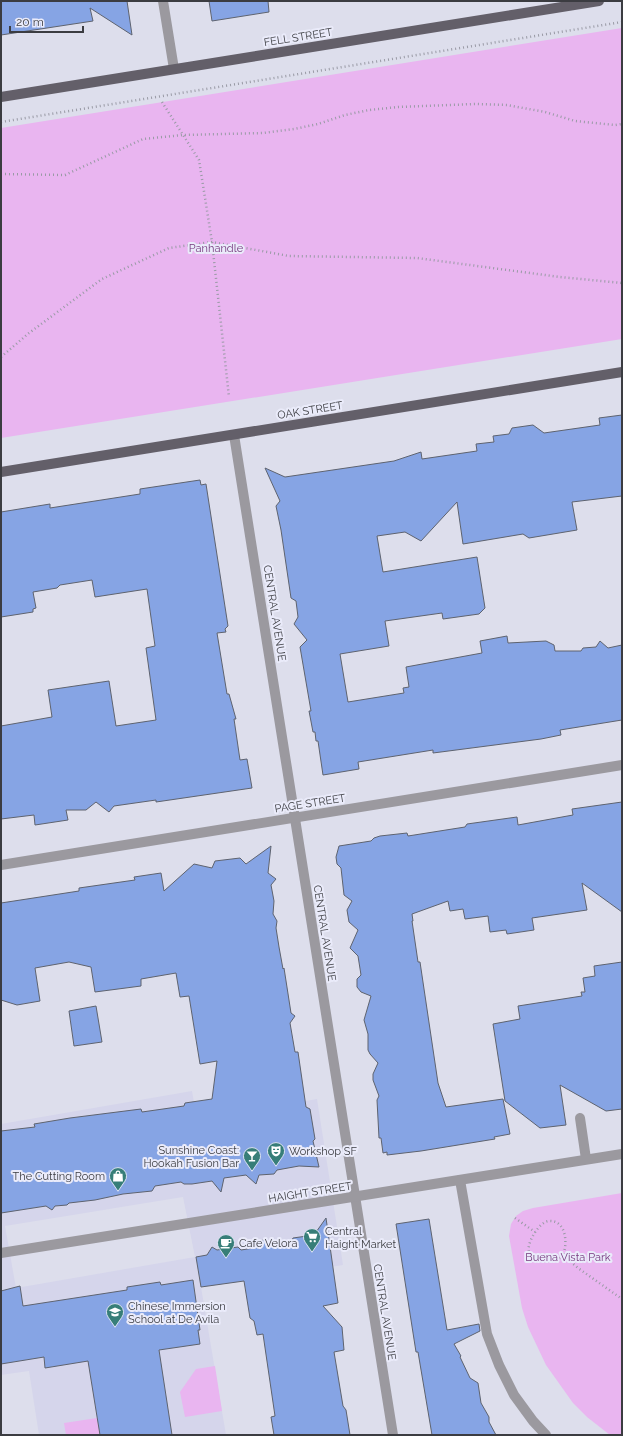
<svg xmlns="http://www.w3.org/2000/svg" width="623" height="1436" viewBox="0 0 623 1436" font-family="Raleway,sans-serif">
<rect width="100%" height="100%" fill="#dddeec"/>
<path fill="#d5d5eb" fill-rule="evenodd" d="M192 1091 197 1120 317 1099 343 1265 201 1287 226 1435H39L29 1371 1 1375V1124ZM183 1197 195 1257 16 1288 5 1226Z"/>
<g fill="#e9b5f0">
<path d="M622 28V339L1 438V128Z"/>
<path d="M622 1193V1435H610L587 1417 573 1403 546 1365 528 1327 522 1308 509 1236 511 1224 516 1216 523 1211 533 1208Z"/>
<path d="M215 1366 222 1411 185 1417 180 1392 196 1369Z"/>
<path d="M97 1418 100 1435H66L64 1423Z"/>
</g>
<g fill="#86a4e4" stroke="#5e636f">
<path d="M1 1H127L132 35 90 8 93 21 1 35Z"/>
<path d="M209 1H268L269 12 212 21Z"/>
<path d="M622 415V496L572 502 577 530 529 538 523 534 463 544 457 502 421 541 405 532 377 536 383 572 477 557 485 608 479 614 443 619 442 613 385 621 389 646 340 654 348 702 404 693 403 688 409 687 406 667 482 653 480 641 507 636 508 643 546 641 554 645 555 651H581L583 648 596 647 600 641 608 648 622 645V720L560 730 561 735 541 739 433 753V750L358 762 359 769 323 775 318 741H316L315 732H313L309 711H311L300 647 307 640 294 624 298 617 296 601 291 598 281 530 276 506 280 501 265 468 285 477 394 461 421 452 422 459 477 451 476 444 494 442 493 436 509 434 512 428 533 425 544 433 600 425 599 418Z"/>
<path d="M200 480 201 485 206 484 228 626 225 629 226 632 217 633 227 694H229L236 719H234L240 760 247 759 252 788 156 802V800L114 806 109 812 96 802 86 810H66L68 820 35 825 34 815 1 819V726L52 717 48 690 109 681 116 726 156 720 146 648 155 646 147 589 95 597 92 580 60 585 57 588 33 592 36 608 33 609V612L1 617V512L50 504V508L140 494V489Z"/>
<path d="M622 802V912L582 883 587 910 532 918 534 930 507 934 506 930 490 932 488 916 465 919 463 909 450 911 448 901 412 914 413 921H412L418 962H420L438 1083 446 1107 503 1099 510 1134 494 1137 495 1139 421 1151 387 1155V1152L383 1153 381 1138H379L377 1100 379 1096 373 1080V1074L378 1063 370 1054 368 1050V1034L364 1020 371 996 361 992 357 987V979L361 975 358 956 350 948 358 930 349 922 347 910 352 901 344 895 341 868 337 864 336 857 339 846 371 841 374 838 380 836 407 833 408 836 465 827 467 824 517 817 518 825 573 815 572 809Z"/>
<path d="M271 846 268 873 276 879 271 885 274 901 273 914 277 921 276 928 279 947 283 969 284 968 291 1013 295 1016 290 1023 295 1052H298L306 1107 310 1109 315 1139 313 1141 319 1167 299 1166 277 1170 274 1174 259 1175 256 1184 246 1175 224 1178 221 1192 212 1181 192 1184H184L181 1182 155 1186 152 1191 123 1194 95 1200 69 1203 67 1205 55 1206 52 1210 46 1206 1 1213V1131L35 1127 34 1124 70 1118 141 1109 142 1112 184 1106 185 1103 212 1099 217 1061 200 1064 189 996 180 997 176 973 141 979V986L95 992 91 967 69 962 35 968 40 1001 17 1005 1 1000V903L79 891V888L135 880 134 877 161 873 164 891 194 864 212 868 215 861 240 858 246 864Z"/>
<path d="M622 962V1109L606 1111 560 1085 566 1125 540 1128 505 1101 493 1024 520 1019 518 1006 582 996 581 992H585L583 978 595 976 594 966Z"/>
<path d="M96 1006 102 1042 74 1046 69 1011Z"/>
<path d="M326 1218 338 1303 323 1306 342 1327 344 1350 334 1352 343 1406 346 1410 350 1435H274L271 1417 275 1416 263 1334 257 1335 254 1321 250 1318 244 1281 201 1287 196 1257 207 1255 212 1247 217 1250 238 1247 241 1250 260 1247 264 1238 273 1245 291 1242 293 1238 314 1235Z"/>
<path d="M429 1219 447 1330 479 1324 480 1331 454 1344 461 1356 460 1357 470 1378 478 1383 481 1403 489 1417V1422L496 1435H432L418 1352H416L396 1224Z"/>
<path d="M193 1280 200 1330H198L200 1344 159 1350 172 1435H100L88 1361 45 1368 44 1357 1 1364V1291L20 1286 23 1306 127 1290V1287L160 1282 161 1285Z"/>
</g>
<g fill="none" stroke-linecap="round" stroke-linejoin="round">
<g stroke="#999aa5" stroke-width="2.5" stroke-dasharray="1 3" stroke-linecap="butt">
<path d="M162 102 199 160 212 242 229 397"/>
<path d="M1 122 622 22"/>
<path d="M1 174 65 175 143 139 183 135 263 133 294 129 318 124 345 115 369 110 398 107 475 104 507 105 545 112 575 121 615 125 622 124"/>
<path d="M1 357 29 333 102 279 169 248 212 242 289 256 417 258 560 277 622 283"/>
<path d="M515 1218 535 1232"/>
<path d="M563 1255C561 1257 559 1259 556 1260 548 1263 532 1261 529 1252 526 1243 540 1221 549 1221 566 1220 568 1243 563 1255L578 1268 622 1299"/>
</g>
<g stroke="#9b999f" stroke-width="10">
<path d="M163 1 174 69"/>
<path d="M234 435 393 1435"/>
<path d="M1 865 622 765"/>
<path d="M580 1118 586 1159"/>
<path d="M460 1180 487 1334 499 1365 514 1395 533 1421 546 1435"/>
<path d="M1 1253 622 1154"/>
</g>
<g stroke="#635f69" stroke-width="10">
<path d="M1 97 599 1"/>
<path d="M1 472 622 372"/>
</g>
</g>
<defs>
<g id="theatre-pin" transform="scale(0.9)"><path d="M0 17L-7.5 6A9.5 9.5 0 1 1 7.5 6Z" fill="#377e78" stroke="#eaebfa"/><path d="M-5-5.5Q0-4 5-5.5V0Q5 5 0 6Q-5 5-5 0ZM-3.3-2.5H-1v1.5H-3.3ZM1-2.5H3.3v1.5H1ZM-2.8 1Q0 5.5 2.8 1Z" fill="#fff"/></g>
<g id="bar-pin" transform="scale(0.9)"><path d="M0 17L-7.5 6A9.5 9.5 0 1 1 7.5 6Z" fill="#377e78" stroke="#eaebfa"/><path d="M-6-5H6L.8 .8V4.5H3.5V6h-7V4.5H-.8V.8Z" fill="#fff"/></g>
<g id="shop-pin" transform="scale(0.9)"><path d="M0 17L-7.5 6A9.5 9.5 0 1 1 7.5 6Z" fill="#377e78" stroke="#eaebfa"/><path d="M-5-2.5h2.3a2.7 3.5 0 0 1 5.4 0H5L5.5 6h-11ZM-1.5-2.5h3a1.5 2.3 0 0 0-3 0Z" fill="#fff"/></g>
<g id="supermarket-pin" transform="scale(0.9)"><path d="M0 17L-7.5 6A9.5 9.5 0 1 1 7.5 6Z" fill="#377e78" stroke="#eaebfa"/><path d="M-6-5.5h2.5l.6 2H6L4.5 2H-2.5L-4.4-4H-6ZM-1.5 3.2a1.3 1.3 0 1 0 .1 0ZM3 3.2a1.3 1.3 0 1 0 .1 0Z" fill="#fff"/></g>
<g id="cafe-pin" transform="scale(0.9)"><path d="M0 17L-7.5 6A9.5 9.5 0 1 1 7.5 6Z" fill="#377e78" stroke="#eaebfa"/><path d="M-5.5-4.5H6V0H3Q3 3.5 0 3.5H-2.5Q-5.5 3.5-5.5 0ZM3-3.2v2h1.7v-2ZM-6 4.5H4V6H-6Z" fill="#fff"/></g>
<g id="school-pin" transform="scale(0.9)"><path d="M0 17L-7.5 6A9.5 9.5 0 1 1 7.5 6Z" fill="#377e78" stroke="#eaebfa"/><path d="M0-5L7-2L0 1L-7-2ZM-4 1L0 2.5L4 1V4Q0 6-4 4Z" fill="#fff"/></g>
</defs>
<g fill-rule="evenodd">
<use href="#theatre-pin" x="276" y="1151"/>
<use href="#bar-pin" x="252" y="1156"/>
<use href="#shop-pin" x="118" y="1176"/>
<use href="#supermarket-pin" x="312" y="1237"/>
<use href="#cafe-pin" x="226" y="1243"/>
<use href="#school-pin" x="115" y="1312"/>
</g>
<g text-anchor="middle" stroke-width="4" stroke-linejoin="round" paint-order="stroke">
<g font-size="11" fill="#3b3c41" stroke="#eaebfa">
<text transform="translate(298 37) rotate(-9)" y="4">FELL STREET</text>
<text transform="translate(310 410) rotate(-9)" y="4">OAK STREET</text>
<text transform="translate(275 613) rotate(81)" y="4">CENTRAL AVENUE</text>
<text transform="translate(310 803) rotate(-9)" y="4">PAGE STREET</text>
<text transform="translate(325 933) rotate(81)" y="4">CENTRAL AVENUE</text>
<text transform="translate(310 1192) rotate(-9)" y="4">HAIGHT STREET</text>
<text transform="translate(385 1312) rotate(81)" y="4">CENTRAL AVENUE</text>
</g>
<g font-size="11" fill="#75377d" stroke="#eaebfa">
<text x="216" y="252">Panhandle</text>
<text x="568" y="1261">Buena Vista Park</text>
</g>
<g font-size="11" fill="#3b3c41" stroke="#eaebfa" text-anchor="start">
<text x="239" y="1154" text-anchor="end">Sunshine Coast:<tspan x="239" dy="13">Hookah Fusion Bar</tspan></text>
<text x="289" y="1155">Workshop SF</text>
<text x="105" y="1180" text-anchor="end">The Cutting Room</text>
<text x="325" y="1235">Central<tspan x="325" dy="13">Haight Market</tspan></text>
<text x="239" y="1247">Cafe Velora</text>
<text x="128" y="1310">Chinese Immersion<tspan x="128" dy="13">School at De Avila</tspan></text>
</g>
</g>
<rect width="623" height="1436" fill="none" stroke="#3b3c41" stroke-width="4"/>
<path d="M10 26v6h73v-6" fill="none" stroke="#3b3c41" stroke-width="2"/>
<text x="16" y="26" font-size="12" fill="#3b3c41" stroke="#eaebfa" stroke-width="3" paint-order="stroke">20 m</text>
</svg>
